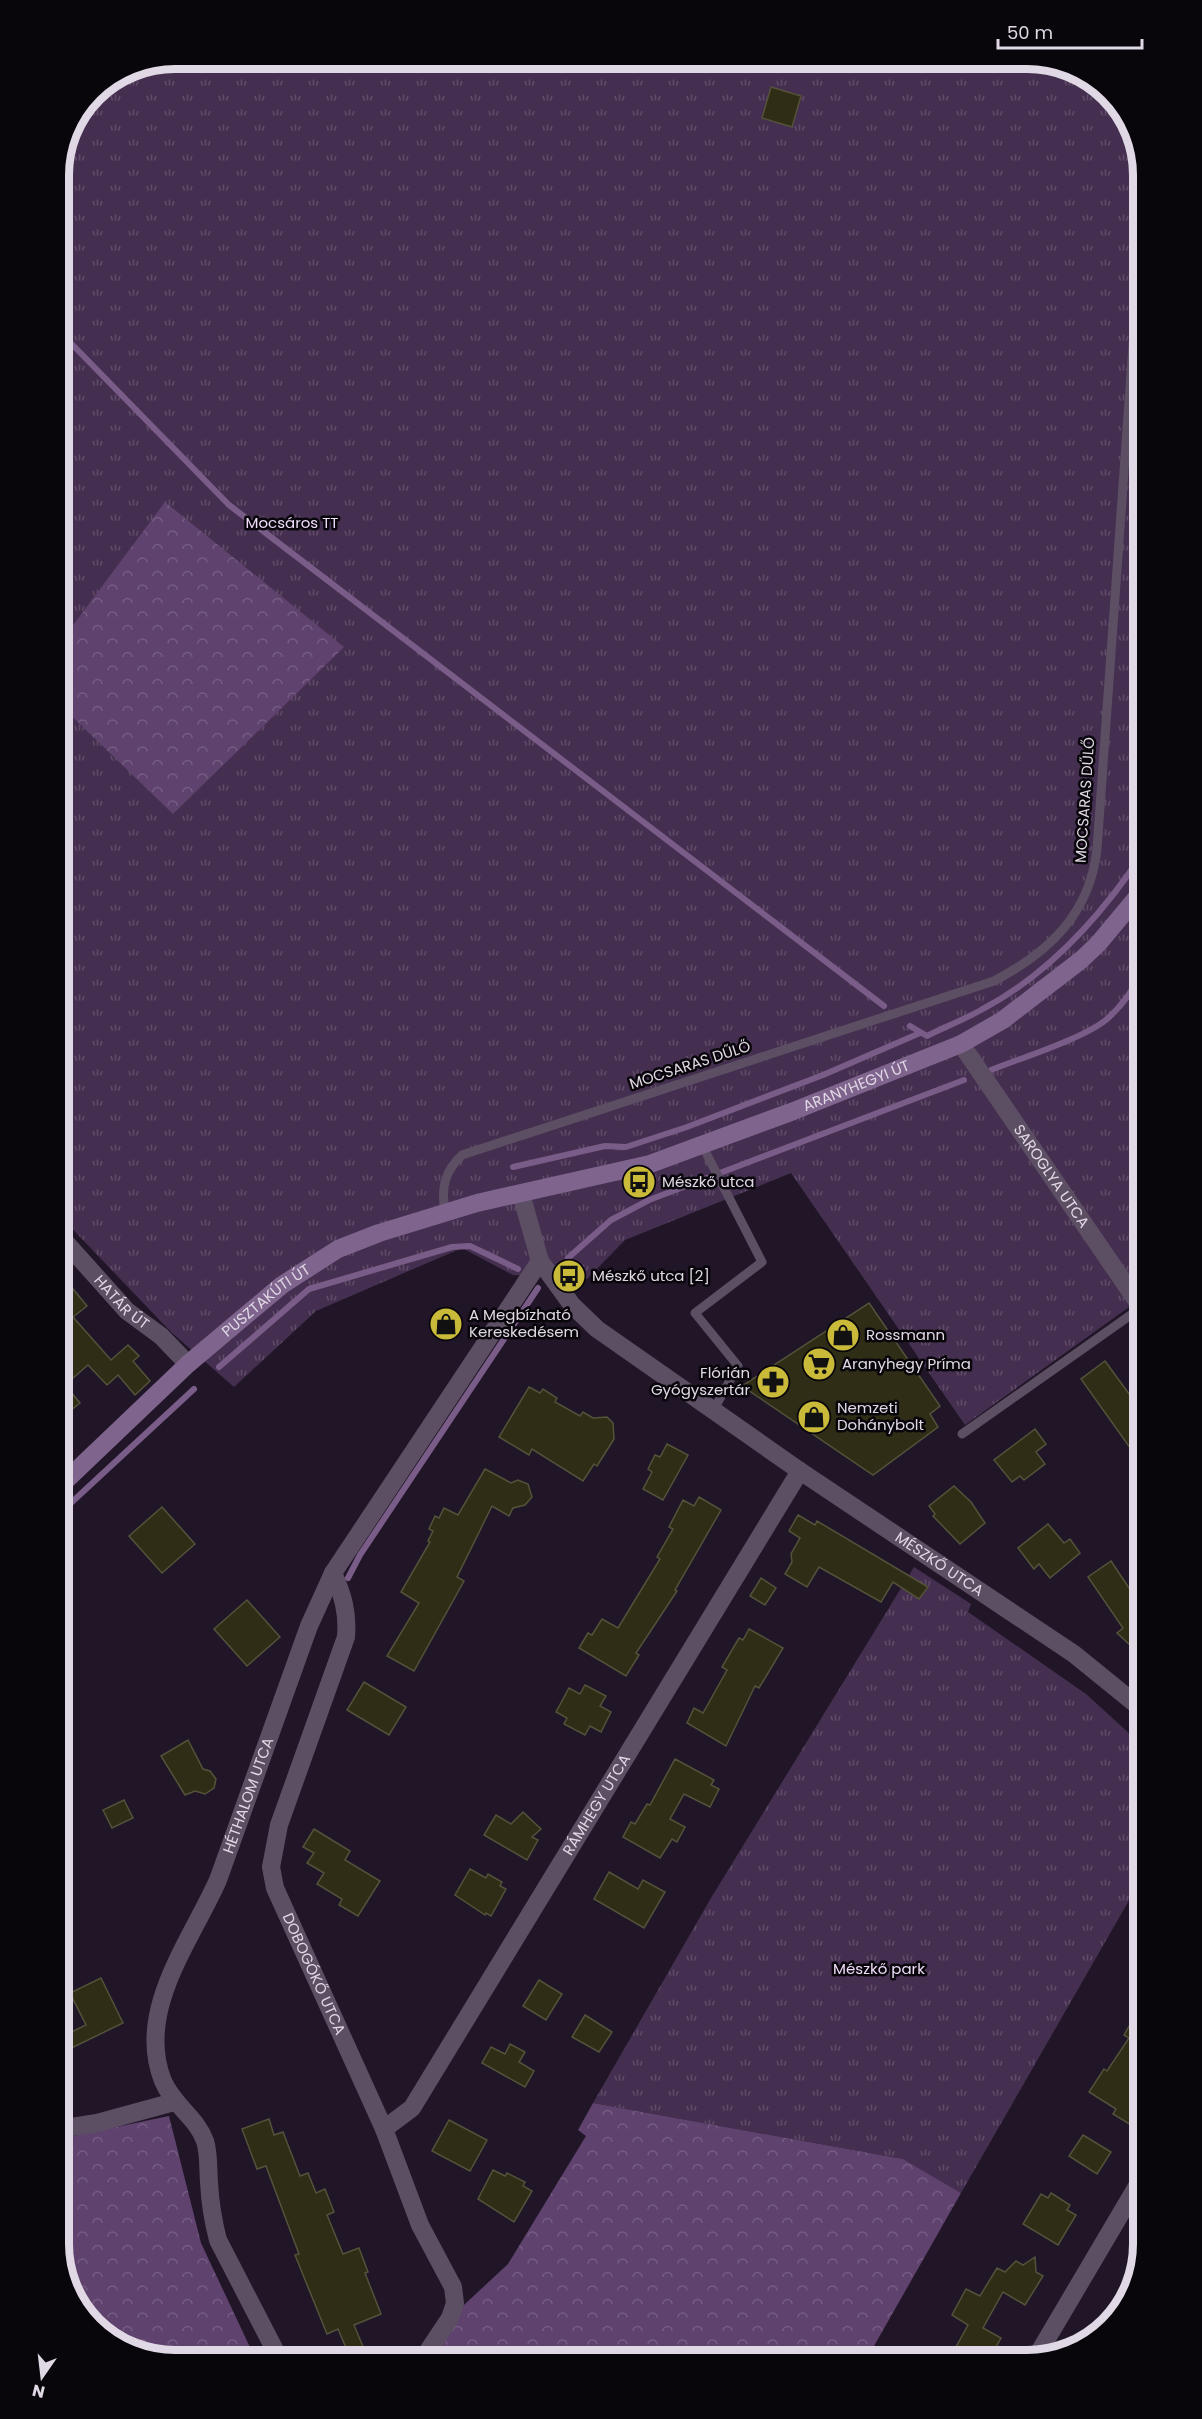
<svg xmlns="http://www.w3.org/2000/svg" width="1202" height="2419" viewBox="0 0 1202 2419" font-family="Poppins,sans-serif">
<defs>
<pattern id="grass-tufts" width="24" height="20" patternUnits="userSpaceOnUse" patternTransform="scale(1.5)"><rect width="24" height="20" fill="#452f50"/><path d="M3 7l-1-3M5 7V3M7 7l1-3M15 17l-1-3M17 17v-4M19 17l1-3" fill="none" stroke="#604c69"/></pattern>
<pattern id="forest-crowns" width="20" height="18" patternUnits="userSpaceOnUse" patternTransform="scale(1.5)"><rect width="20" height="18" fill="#5f426e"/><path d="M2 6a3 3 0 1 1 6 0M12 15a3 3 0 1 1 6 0" fill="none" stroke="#765d83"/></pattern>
</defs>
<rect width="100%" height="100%" fill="#211627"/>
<g fill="url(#grass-tufts)">
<path d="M175 59H1035L1097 82 1135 131 1143 175V1297L965 1425 791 1173 625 1240 587 1279 513 1275 462 1248 316 1311 234 1387 171 1332 59 1215V168L68 130 93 93 131 67Z"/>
<path d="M914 1567 971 1604 968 1612 1086 1694 1143 1746V1876L961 2193 903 2159 593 2103 711 1898Z"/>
</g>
<g fill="url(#forest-crowns)">
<path d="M165 502 344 647 173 814 59 704V644Z"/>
<path d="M593 2103 903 2159 961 2193 866 2360H422L450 2318 508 2264 586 2136 578 2130Z"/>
<path d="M169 2116 201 2243 256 2360H168L105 2337 67 2288 59 2244V2139Z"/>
</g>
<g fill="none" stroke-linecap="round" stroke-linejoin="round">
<g stroke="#7a5c89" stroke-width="6">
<path d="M59 331 229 505 884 1006"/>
<path d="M910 1026 927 1036C945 1027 963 1020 981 1010 1048 975 1102 915 1143 853"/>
<path d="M991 1070C1021 1058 1085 1038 1107 1019 1122 1006 1135 987 1143 969"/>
<path d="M513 1167 605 1146 626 1147 687 1127 823 1075 920 1033"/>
<path d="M568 1258 611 1220 649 1200 964 1080"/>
<path d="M219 1367 309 1289 452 1247 470 1246 518 1269"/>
<path d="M59 1514 194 1389"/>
<path d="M348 1578 360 1555 538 1288"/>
</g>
</g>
<g fill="#302d17" stroke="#54523a" stroke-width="1.5">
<path d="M771 87 801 96 792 127 762 118Z"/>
<path d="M59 1272 87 1306 73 1317 111 1360 128 1345 139 1356 133 1361 150 1381 135 1395 118 1375 107 1385 88 1365 65 1385 80 1403 59 1420Z"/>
<path d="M869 1303 940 1406 930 1414 938 1427 873 1475 742 1386Z"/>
<path d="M1105 1361 1143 1413V1466L1081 1379Z"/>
<path d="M529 1387 540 1393 543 1389 557 1398 555 1402 580 1416 583 1412 593 1418 607 1417 613 1423 614 1439 597 1466 594 1464 583 1481 532 1449 529 1455 499 1437Z"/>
<path d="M1035 1429 1046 1444 1036 1452 1045 1464 1024 1480 1020 1476 1012 1482 994 1460Z"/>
<path d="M667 1444 688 1455 663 1500 643 1489 652 1472 648 1469 655 1455 660 1457Z"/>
<path d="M485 1469 511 1483 518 1480 528 1484 532 1497 525 1505 513 1508 509 1516 492 1506 457 1577 464 1581 414 1671 387 1656 419 1603 401 1592 430 1542 428 1541 433 1531 429 1529 435 1516 439 1518 444 1508 458 1515Z"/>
<path d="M954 1486 971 1502 985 1523 960 1544 933 1516 935 1514 929 1506Z"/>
<path d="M699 1497 721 1510 675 1590 677 1591 636 1653 639 1655 626 1676 579 1648 588 1633 592 1635 602 1619 618 1628 660 1559 657 1557 673 1529 669 1527 683 1500 694 1506Z"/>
<path d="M162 1507 195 1544 162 1573 129 1536Z"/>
<path d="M798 1515 815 1525 817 1521 928 1587 919 1599 893 1582 881 1602 819 1567 807 1587 785 1574 792 1562 791 1554 800 1538 789 1531Z"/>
<path d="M1048 1524 1064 1543 1070 1539 1080 1553 1050 1578 1039 1564 1034 1569 1018 1548Z"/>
<path d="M1111 1561 1143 1609V1657L1117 1633 1123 1628 1088 1577Z"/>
<path d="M761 1578 776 1588 765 1605 750 1596Z"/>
<path d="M247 1600 280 1637 247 1666 214 1629Z"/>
<path d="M749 1629 783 1648 759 1688 755 1686 726 1746 687 1723 694 1708 703 1713 727 1670 722 1667 739 1638 743 1640Z"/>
<path d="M364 1682 406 1707 389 1735 347 1710Z"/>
<path d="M585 1685 606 1696 600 1706 611 1712 601 1732 590 1726 585 1735 564 1724 567 1718 556 1712 569 1688 580 1694Z"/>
<path d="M188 1740 203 1769 210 1771 216 1779 214 1788 205 1794 195 1791 185 1795 161 1756Z"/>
<path d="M675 1759 714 1780 711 1785 719 1789 710 1807 684 1794 670 1819 685 1827 677 1842 672 1839 660 1858 623 1837 631 1822 635 1824 647 1804 650 1805Z"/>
<path d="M124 1800 133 1818 112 1828 103 1810Z"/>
<path d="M523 1812 541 1829 532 1837 538 1840 527 1860 484 1835 496 1815 511 1824Z"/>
<path d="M314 1829 350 1851 345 1860 380 1881 358 1916 339 1905 342 1899 317 1884 324 1873 307 1863 314 1853 303 1847Z"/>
<path d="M470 1869 486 1878 488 1874 502 1882 500 1886 506 1889 491 1916 486 1913 485 1915 455 1895Z"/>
<path d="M609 1872 638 1889 643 1880 665 1892 644 1928 594 1899Z"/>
<path d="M101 1978 123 2023 59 2054V2038L86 2025 70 1993Z"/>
<path d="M539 1980 562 1994 546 2020 523 2006Z"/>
<path d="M1143 2002V2065L1138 2075 1143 2105 1131 2125 1113 2114 1116 2109 1089 2092 1104 2069 1107 2071 1129 2038 1124 2035Z"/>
<path d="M585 2015 612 2032 599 2052 572 2037Z"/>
<path d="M510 2044 525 2052 519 2062 534 2071 525 2087 482 2063 491 2047 505 2054Z"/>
<path d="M269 2119 274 2135 283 2132 300 2176 308 2173 316 2193 325 2189 334 2212 327 2215 343 2254 359 2248 368 2272 365 2273 381 2314 354 2325 364 2349 349 2355 338 2329 327 2334 295 2255 299 2254 266 2166 257 2169 242 2129Z"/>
<path d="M449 2120 487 2140 470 2171 432 2151Z"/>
<path d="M1083 2135 1111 2152 1097 2174 1069 2156Z"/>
<path d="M493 2170 505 2176 507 2173 525 2182 523 2186 532 2191 514 2222 478 2199Z"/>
<path d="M1051 2193 1070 2205 1067 2210 1076 2215 1058 2245 1023 2224 1041 2194 1048 2198Z"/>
<path d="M1035 2257 1036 2272 1043 2276 1025 2305 1003 2292 983 2328 1001 2338 989 2360 978 2354 976 2357 956 2347 968 2325 952 2315 966 2289 980 2296 997 2268 1005 2272 1016 2261 1023 2265Z"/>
</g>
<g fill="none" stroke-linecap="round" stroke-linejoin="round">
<g stroke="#5c4f63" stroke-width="9">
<path d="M702 1145 762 1262 695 1313 738 1366 713 1411"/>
<path d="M445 1212C441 1188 444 1172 462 1155L994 981C1050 952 1090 913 1097 849L1143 206"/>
<path d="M962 1434 1142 1307"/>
</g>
<g stroke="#5c4f63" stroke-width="18">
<path id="s1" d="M961 1044 1143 1310"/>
<path id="s2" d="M521 1194 540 1261 572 1305 597 1329 800 1471 1074 1654 1143 1710"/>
<path id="s3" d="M59 1235 127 1311 161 1336 188 1364"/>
<path id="s4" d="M333 1573C343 1595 348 1613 346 1637L279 1825 271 1867 275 1888 384 2129 420 2225 453 2287 455 2303 450 2318 422 2360"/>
<path d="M59 2129 97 2123 174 2102"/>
<path id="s5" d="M384 2129 412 2108 800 1471"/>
<path d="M1035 2359 1143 2176"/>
<path id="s6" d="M280 2360 218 2240C213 2221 210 2202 209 2182 208 2169 209 2153 205 2141 197 2118 173 2105 163 2081 135 2011 191 1941 218 1880L309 1626 333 1573 540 1261"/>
</g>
<path stroke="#7f648e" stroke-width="18" id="s7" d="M59 1487 188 1364 282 1285 338 1249 379 1233 477 1203 650 1164 791 1112 961 1044 1003 1020 1081 960 1098 944 1143 890"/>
</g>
<defs>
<g id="bus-disc" transform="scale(1.725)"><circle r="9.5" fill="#c9ba3a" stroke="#08050b"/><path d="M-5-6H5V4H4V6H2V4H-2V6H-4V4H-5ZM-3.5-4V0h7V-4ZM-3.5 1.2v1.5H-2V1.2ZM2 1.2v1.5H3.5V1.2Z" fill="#111"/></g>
<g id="shop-disc" transform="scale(1.725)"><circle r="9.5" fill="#c9ba3a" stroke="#08050b"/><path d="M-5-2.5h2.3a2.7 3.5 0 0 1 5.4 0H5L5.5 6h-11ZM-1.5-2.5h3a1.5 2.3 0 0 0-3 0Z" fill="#111"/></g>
<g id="supermarket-disc" transform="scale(1.725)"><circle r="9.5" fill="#c9ba3a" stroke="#08050b"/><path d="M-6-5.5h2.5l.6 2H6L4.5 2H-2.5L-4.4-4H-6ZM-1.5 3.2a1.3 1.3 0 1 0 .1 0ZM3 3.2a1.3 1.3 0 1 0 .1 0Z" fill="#111"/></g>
<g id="pharmacy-disc" transform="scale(1.725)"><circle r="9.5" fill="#c9ba3a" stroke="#08050b"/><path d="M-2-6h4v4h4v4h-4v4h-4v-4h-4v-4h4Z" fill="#111"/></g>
</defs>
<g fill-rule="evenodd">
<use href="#bus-disc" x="639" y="1182"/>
<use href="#bus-disc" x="569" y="1276"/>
<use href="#shop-disc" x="446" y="1324"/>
<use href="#shop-disc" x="843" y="1335"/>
<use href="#supermarket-disc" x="819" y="1364"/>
<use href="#pharmacy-disc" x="773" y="1382"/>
<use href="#shop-disc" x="814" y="1417"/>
</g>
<g text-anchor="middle" stroke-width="5" stroke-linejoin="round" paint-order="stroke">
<g font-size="15" fill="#efdcf9" stroke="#08050b">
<text x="292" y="528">Mocsáros TT</text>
<text x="879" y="1974">Mészkő park</text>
</g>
<g font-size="15" fill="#e0d8e4" stroke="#08050b">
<text transform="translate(1085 800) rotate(-86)" y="5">MOCSARAS DŰLŐ</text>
<text transform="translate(690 1065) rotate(-18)" y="5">MOCSARAS DŰLŐ</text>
<text dy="5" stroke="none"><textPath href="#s7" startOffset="912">ARANYHEGYI ÚT</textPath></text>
<text dy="5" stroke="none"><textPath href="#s1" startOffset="160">SAROGLYA UTCA</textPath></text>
<text dy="5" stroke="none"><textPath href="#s7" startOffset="279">PUSZTAKÚTI ÚT</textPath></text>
<text dy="5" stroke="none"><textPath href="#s3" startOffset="92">HATÁR ÚT</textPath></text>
<text dy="5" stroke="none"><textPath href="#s2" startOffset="574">MÉSZKŐ UTCA</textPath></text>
<text dy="5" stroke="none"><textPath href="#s6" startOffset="614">HÉTHALOM UTCA</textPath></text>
<text dy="5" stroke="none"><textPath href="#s5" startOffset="390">RÁMHEGY UTCA</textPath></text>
<text dy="5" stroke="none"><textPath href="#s4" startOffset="424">DOBOGÓKŐ UTCA</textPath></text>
</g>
<g font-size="15" fill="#e0d8e4" stroke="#08050b" text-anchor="start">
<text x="662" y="1187">Mészkő utca</text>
<text x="592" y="1281">Mészkő utca [2]</text>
<text x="469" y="1320">A Megbízható<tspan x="469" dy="17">Kereskedésem</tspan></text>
<text x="866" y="1340">Rossmann</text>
<text x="842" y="1369">Aranyhegy Príma</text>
<text x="750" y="1378" text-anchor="end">Flórián<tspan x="750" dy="17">Gyógyszertár</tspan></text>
<text x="837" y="1413">Nemzeti<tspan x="837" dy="17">Dohánybolt</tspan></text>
</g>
</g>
<path d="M0 0H1202V2419H0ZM175 69H1027A106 106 0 0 1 1133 175V2244A106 106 0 0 1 1027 2350H175A106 106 0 0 1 69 2244V175A106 106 0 0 1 175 69Z" fill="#08050b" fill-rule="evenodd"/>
<path fill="none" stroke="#e0d8e4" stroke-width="8" d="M175 69H1027A106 106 0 0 1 1133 175V2244A106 106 0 0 1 1027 2350H175A106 106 0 0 1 69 2244V175A106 106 0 0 1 175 69Z"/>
<g transform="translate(42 2377) rotate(194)" stroke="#08050b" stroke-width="4.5" paint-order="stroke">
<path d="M0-4.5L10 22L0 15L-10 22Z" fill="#e0d8e4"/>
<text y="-9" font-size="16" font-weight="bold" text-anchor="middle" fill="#e0d8e4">N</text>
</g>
<path d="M998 39v9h144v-9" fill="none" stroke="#e0d8e4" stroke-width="3"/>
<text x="1007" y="39" font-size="18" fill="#e0d8e4" stroke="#08050b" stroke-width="4.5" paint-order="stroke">50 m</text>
</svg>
